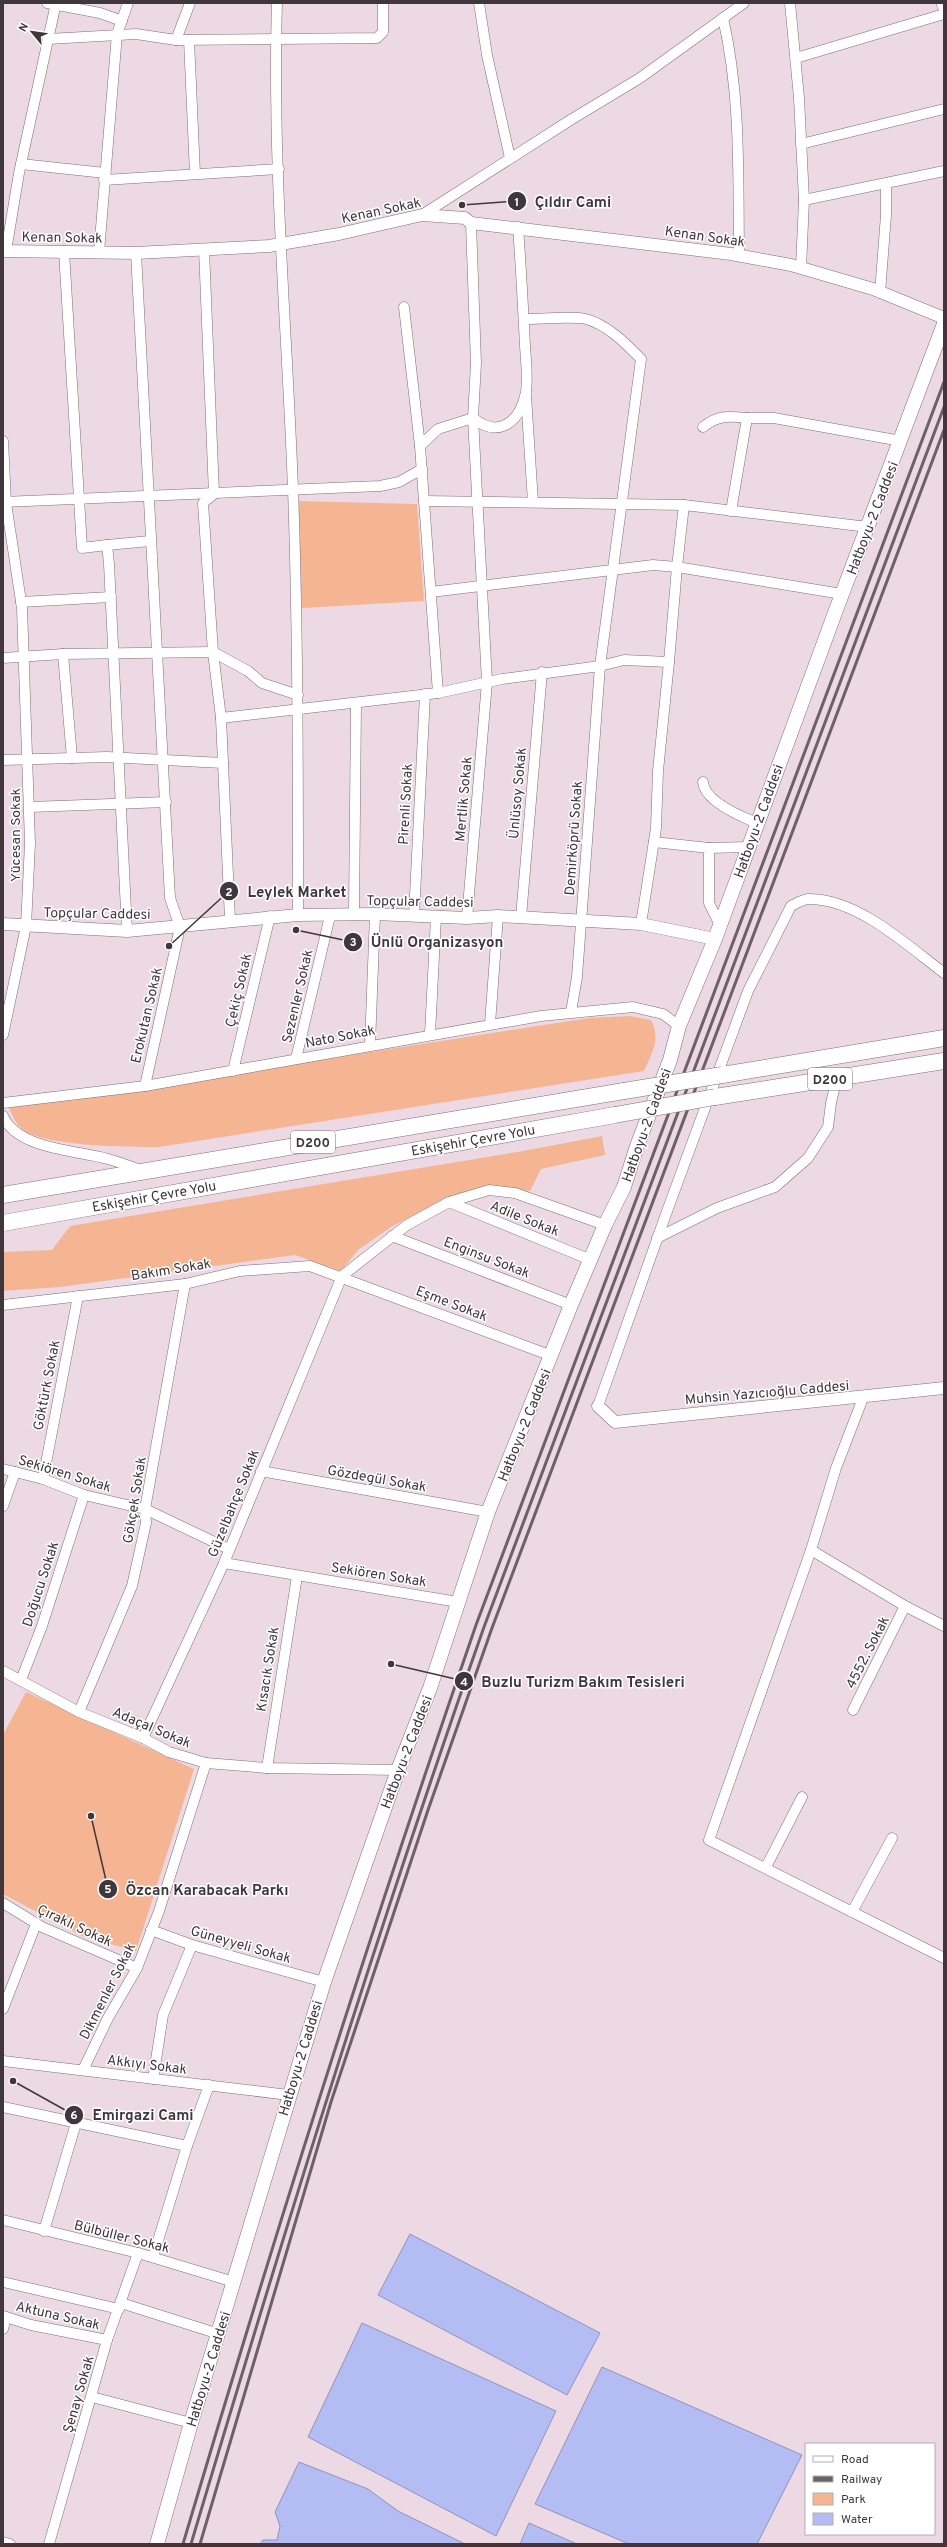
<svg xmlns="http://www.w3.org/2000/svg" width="947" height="2547" viewBox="0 0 947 2547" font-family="Overpass,sans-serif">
<rect width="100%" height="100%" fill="#edd9e4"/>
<g fill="#f5b593">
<path d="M296 501 417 504 424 601 302 608Z"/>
<path d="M630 1016 651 1020C661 1039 652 1053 644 1071L159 1147C131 1147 38 1147 20 1127 15 1122 12 1114 9 1108L589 1018Z"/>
<path d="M602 1136 605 1155 541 1169 530 1191 488 1186 451 1196 391 1227 358 1250 341 1271 295 1255 60 1287 3 1291V1252L52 1250 70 1226 523 1151Z"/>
<path d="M26 1692 194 1769 136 1951 84 1937 3 1894V1735Z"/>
</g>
<g fill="#b3bcf3" stroke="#9094bc">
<path d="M410 2234 600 2333 567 2395 378 2295Z"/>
<path d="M362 2323 556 2411 496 2536 308 2437Z"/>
<path d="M602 2367 802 2455 757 2544H629L535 2504Z"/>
<path d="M299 2462 368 2489 398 2511 465 2544H260L263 2540H277L280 2526 275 2512Z"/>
<path d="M529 2523 577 2544H520Z"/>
</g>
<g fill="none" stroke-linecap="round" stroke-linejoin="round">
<g stroke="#7f6d77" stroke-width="11">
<g id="minor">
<path d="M47 3 100 13 122 21"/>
<path d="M277 3C272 165 287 327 293 489 298 631 298 773 298 915"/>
<path d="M479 3 487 55 510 158"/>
<path d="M790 3 799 98 804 200 801 268"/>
<path d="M723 18C741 96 738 176 739 255"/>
<path d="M48 39 136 34 176 40 377 38 383 32V3"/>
<path d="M176 40 190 3"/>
<path d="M189 40 195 174"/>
<path d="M796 58 944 14"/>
<path d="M801 144 944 109"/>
<path d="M21 164 105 173"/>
<path d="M104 180 279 169"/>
<path d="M804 200 944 171"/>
<path d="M422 215 572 119 640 78 744 3"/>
<path d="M471 223 476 363 473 418C499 439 520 422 526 392 528 377 526 361 525 346 523 306 521 267 518 227"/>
<path d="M204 249 214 494 203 503 213 652 221 718 230 920"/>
<path d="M6 251 19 173 56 3"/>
<path d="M64 251 82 548 107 545 109 564 127 931"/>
<path d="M99 252 117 34 128 3"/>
<path d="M136 253 170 898 180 927 145 1086"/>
<path d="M880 293 886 215V184"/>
<path d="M404 307 420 446"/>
<path d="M524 319C540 319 573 316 586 319 608 325 626 344 641 359L600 666 577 977 571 1012"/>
<path d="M526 396 533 502"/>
<path d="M703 427C718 415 729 416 747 418"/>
<path d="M3 441 6 503 22 608 30 843 26 926 3 1035"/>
<path d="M424 501 684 505 868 527"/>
<path d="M3 502 380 486 399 482 422 469"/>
<path d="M731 511 747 418H774L901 441"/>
<path d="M107 545 150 541"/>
<path d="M431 592 653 565 677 567 684 505"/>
<path d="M21 602 111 597"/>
<path d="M63 654 72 758"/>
<path d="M3 658 63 654 213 652 248 671 262 683 298 695"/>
<path d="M438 693 420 446 438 429 473 418 487 682 467 918"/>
<path d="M221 718 438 693 502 679 600 666 624 660 669 662 677 567 842 594"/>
<path d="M3 760 107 757 223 763"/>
<path d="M703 782C704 801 742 817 757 823"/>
<path d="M30 807 166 802"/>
<path d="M654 842 709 848V903L720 925"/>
<path d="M709 848 748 847"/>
<path d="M354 915 356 703"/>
<path d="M414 916 425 694"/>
<path d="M521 917 542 672"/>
<path d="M641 924 656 828 658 771 669 662"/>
<path d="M490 1024 498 916"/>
<path d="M430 1034 436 917"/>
<path d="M370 1045 375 914"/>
<path d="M296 1059 330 916"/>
<path d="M233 1071 270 916"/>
<path d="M3 1103 145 1086 541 1016 633 1007 663 1014 679 1026"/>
<path d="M3 1116C18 1150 77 1150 108 1159 119 1162 130 1166 140 1170"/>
<path d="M449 1202 591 1260"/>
<path d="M392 1236 571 1305"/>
<path d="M657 1238 717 1208 775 1187 808 1158 828 1127 831 1103 837 1077"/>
<path d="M3 1305 185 1284 240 1271 310 1266 552 1356"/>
<path d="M863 1398 836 1468 811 1550 709 1840 944 1958"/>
<path d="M598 1406 666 1214 748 991 791 906C797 903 804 898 811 899 859 900 908 946 944 973"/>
<path d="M3 1469 43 1479 84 1495 145 1509 229 1549"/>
<path d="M261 1471 488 1512"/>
<path d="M43 1479 78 1296"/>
<path d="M3 1506 15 1472"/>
<path d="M811 1550 905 1606 944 1626"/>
<path d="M224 1563 458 1602"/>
<path d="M3 1671 79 1712 143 1738 169 1752 206 1763 267 1768 398 1770"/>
<path d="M21 1680 42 1626 84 1495"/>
<path d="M853 1710 905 1606"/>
<path d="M79 1712 132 1586 146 1523 145 1509 185 1284"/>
<path d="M143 1738 224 1563 342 1276 407 1225 449 1202 489 1190 515 1193 605 1225"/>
<path d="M267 1768 297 1576"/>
<path d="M766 1867 802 1797"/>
<path d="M3 1903 42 1927 137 1968"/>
<path d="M852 1912 892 1838"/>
<path d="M151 1930 192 1945 324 1982"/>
<path d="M3 2009 36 1924"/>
<path d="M3 2061 289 2095"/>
<path d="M83 2070 108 2018 137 1968 159 1911 206 1763"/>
<path d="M153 2079 163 2015 192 1945"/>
<path d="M3 2107 187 2146"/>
<path d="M3 2220 138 2253 234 2282"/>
<path d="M44 2231 76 2123"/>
<path d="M153 2257 187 2146 209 2085"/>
<path d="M3 2282 119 2309"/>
<path d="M121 2303 219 2334"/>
<path d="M3 2316 31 2325 107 2340"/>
<path d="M3 2329 6 2317"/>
<path d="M92 2397 191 2423"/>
<path d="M3 2542 10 2544"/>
<path d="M49 2544 107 2340 138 2253"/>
</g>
</g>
<g stroke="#7f6d77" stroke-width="13">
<g id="tertiary">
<path d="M3 251 136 253 269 246 339 234 422 215 465 218 471 223 731 254 791 265 873 289 944 318"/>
<path d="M3 924 127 931 298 915 375 914 467 918 498 916 641 924 715 939"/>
<path d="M598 1406 615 1422 944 1388"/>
</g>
</g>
<g stroke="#7f6d77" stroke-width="15">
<g id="secondary">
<path d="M944 3V5"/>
<path d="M157 2544 191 2423 324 1982 398 1770 430 1688 488 1512 571 1305 605 1225 624 1187 637 1146 670 1060 679 1026 715 939 836 610 944 324"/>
</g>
</g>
<g stroke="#7f6d77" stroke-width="17">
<g id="trunk">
<path d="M722 1075 944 1038"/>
<path d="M715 1097 944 1061"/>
<path d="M3 1195 624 1091"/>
<path d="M3 1223 615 1115"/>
</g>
</g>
<use href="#minor" stroke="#fff" stroke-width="10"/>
<use href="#tertiary" stroke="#fff" stroke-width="12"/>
<use href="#secondary" stroke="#fff" stroke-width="14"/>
<use href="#trunk" stroke="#fff" stroke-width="16"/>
<g stroke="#6c6167" stroke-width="3">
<path d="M183 2544C274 2236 371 1929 476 1625L944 382"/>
<path d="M191 2544C283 2235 377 1931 484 1627L944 407"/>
<path d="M200 2544 331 2102 428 1810 492 1628 944 430"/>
</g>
<g stroke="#7f6d77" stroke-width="17" stroke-linecap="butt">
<g id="trunk-bridge">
<path d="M624 1091 722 1075"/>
<path d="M615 1115 715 1097"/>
</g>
</g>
<use href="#trunk-bridge" stroke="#fff" stroke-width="16"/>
</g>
<g text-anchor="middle" stroke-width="3" stroke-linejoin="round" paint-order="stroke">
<g fill="#fff" stroke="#797376" stroke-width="1">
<rect x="808" y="1068" width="44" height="22" rx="3"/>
<rect x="291" y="1131" width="44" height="22" rx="3"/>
</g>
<g font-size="13" font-weight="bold" fill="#3f373b">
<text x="830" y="1084">D200</text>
<text x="313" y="1147">D200</text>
</g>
<g font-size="14" fill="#3f373b" stroke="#fff">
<text transform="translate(381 210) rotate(-12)" y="5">Kenan Sokak</text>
<text transform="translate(705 236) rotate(8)" y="5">Kenan Sokak</text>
<text transform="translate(62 237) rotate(1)" y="5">Kenan Sokak</text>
<text transform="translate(872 518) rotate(-69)" y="5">Hatboyu-2 Caddesi</text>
<text transform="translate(517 793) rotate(-85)" y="5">Ünlüsoy Sokak</text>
<text transform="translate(463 799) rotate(-85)" y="5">Mertlik Sokak</text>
<text transform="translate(405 804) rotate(-87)" y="5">Pirenli Sokak</text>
<text transform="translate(758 821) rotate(-70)" y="5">Hatboyu-2 Caddesi</text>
<text transform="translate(15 835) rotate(-90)" y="5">Yücesan Sokak</text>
<text transform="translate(573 838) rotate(-86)" y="5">Demirköprü Sokak</text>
<text transform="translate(420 901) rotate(1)" y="5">Topçular Caddesi</text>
<text transform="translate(97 913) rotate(1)" y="5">Topçular Caddesi</text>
<text transform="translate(238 990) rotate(-77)" y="5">Çekiç Sokak</text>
<text transform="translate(297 996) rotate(-77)" y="5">Sezenler Sokak</text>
<text transform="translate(146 1015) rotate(-77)" y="5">Erokutan Sokak</text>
<text transform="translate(340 1036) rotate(-11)" y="5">Nato Sokak</text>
<text transform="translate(646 1125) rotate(-70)" y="5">Hatboyu-2 Caddesi</text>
<text transform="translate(473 1140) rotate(-10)" y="5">Eskişehir Çevre Yolu</text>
<text transform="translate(154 1196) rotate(-10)" y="5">Eskişehir Çevre Yolu</text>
<text transform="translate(525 1218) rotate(22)" y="5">Adile Sokak</text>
<text transform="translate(487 1257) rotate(21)" y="5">Enginsu Sokak</text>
<text transform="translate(171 1269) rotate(-9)" y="5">Bakım Sokak</text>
<text transform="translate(452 1303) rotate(21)" y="5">Eşme Sokak</text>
<text transform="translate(46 1385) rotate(-79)" y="5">Göktürk Sokak</text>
<text transform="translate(767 1392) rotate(-5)" y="5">Muhsin Yazıcıoğlu Caddesi</text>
<text transform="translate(524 1425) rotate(-68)" y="5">Hatboyu-2 Caddesi</text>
<text transform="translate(65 1473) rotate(17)" y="5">Sekiören Sokak</text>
<text transform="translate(377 1478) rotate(10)" y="5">Gözdegül Sokak</text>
<text transform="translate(134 1500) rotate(-81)" y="5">Gökçek Sokak</text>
<text transform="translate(233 1503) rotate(-68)" y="5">Güzelbahçe Sokak</text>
<text transform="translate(379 1574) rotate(9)" y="5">Sekiören Sokak</text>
<text transform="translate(40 1584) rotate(-72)" y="5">Doğucu Sokak</text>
<text transform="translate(867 1652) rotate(-63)" y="5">4552. Sokak</text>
<text transform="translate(267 1669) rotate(-81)" y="5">Kısacık Sokak</text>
<text transform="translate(152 1727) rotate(23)" y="5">Adaçal Sokak</text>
<text transform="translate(406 1752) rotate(-69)" y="5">Hatboyu-2 Caddesi</text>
<text transform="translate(75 1925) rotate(25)" y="5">Çıraklı Sokak</text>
<text transform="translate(241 1944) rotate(16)" y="5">Güneyyeli Sokak</text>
<text transform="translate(107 1991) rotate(-63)" y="5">Dikmenler Sokak</text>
<text transform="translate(300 2058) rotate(-73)" y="5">Hatboyu-2 Caddesi</text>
<text transform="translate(147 2064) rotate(7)" y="5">Akkıyı Sokak</text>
<text transform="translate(122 2236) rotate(14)" y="5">Bülbüller Sokak</text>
<text transform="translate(58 2315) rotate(13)" y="5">Aktuna Sokak</text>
<text transform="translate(208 2369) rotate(-73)" y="5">Hatboyu-2 Caddesi</text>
<text transform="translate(78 2394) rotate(-74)" y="5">Şenay Sokak</text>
</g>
</g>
<path fill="none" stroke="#3f373b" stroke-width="1.5" d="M462 205L517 201M169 946L229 891M296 930L353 942M391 1664L464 1681M91 1816L108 1889M13 2081L74 2115"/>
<g fill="#3f373b" stroke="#fff" stroke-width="1.5">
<circle cx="462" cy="205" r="4"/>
<circle cx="169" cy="946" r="4"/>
<circle cx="296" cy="930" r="4"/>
<circle cx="391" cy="1664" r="4"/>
<circle cx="91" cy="1816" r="4"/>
<circle cx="13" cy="2081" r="4"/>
<circle cx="517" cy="201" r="10"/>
<circle cx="229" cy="891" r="10"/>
<circle cx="353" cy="942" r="10"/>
<circle cx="464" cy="1681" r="10"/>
<circle cx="108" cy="1889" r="10"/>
<circle cx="74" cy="2115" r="10"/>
</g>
<g font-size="12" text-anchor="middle" font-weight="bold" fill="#fff">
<text x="517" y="206">1</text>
<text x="229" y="896">2</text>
<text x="353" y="946">3</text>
<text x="464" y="1686">4</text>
<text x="108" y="1893">5</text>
<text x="74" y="2119">6</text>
</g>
<g font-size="15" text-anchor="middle" font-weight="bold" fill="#3f373b" stroke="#fff" stroke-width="3" stroke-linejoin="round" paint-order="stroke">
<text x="573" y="207">Çıldır Cami</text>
<text x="297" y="897">Leylek Market</text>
<text x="437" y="947">Ünlü Organizasyon</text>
<text x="583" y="1687">Buzlu Turizm Bakım Tesisleri</text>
<text x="207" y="1895">Özcan Karabacak Parkı</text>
<text x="143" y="2120">Emirgazi Cami</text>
</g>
<rect width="947" height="2547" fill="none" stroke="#3f373b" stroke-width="8"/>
<rect x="805" y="2443" width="130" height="92" fill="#ffffff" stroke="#b2afb1"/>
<rect x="813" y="2456" width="20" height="6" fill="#ffffff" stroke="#b2afb1"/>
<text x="841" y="2463" font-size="12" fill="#3f373b">Road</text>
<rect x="813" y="2476" width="20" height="6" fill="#6c6167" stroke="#b2afb1"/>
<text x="841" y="2483" font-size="12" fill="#3f373b">Railway</text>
<rect x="813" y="2493" width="20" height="12" fill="#f5b593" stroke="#b2afb1"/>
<text x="841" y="2503" font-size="12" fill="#3f373b">Park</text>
<rect x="813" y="2513" width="20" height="12" fill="#b3bcf3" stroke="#b2afb1"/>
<text x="841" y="2523" font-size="12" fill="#3f373b">Water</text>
<g transform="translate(32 32) rotate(299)" stroke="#ffffff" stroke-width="3" paint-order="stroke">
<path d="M0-3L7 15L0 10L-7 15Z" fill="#3f373b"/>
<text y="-6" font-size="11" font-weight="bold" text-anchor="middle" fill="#3f373b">N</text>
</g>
</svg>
